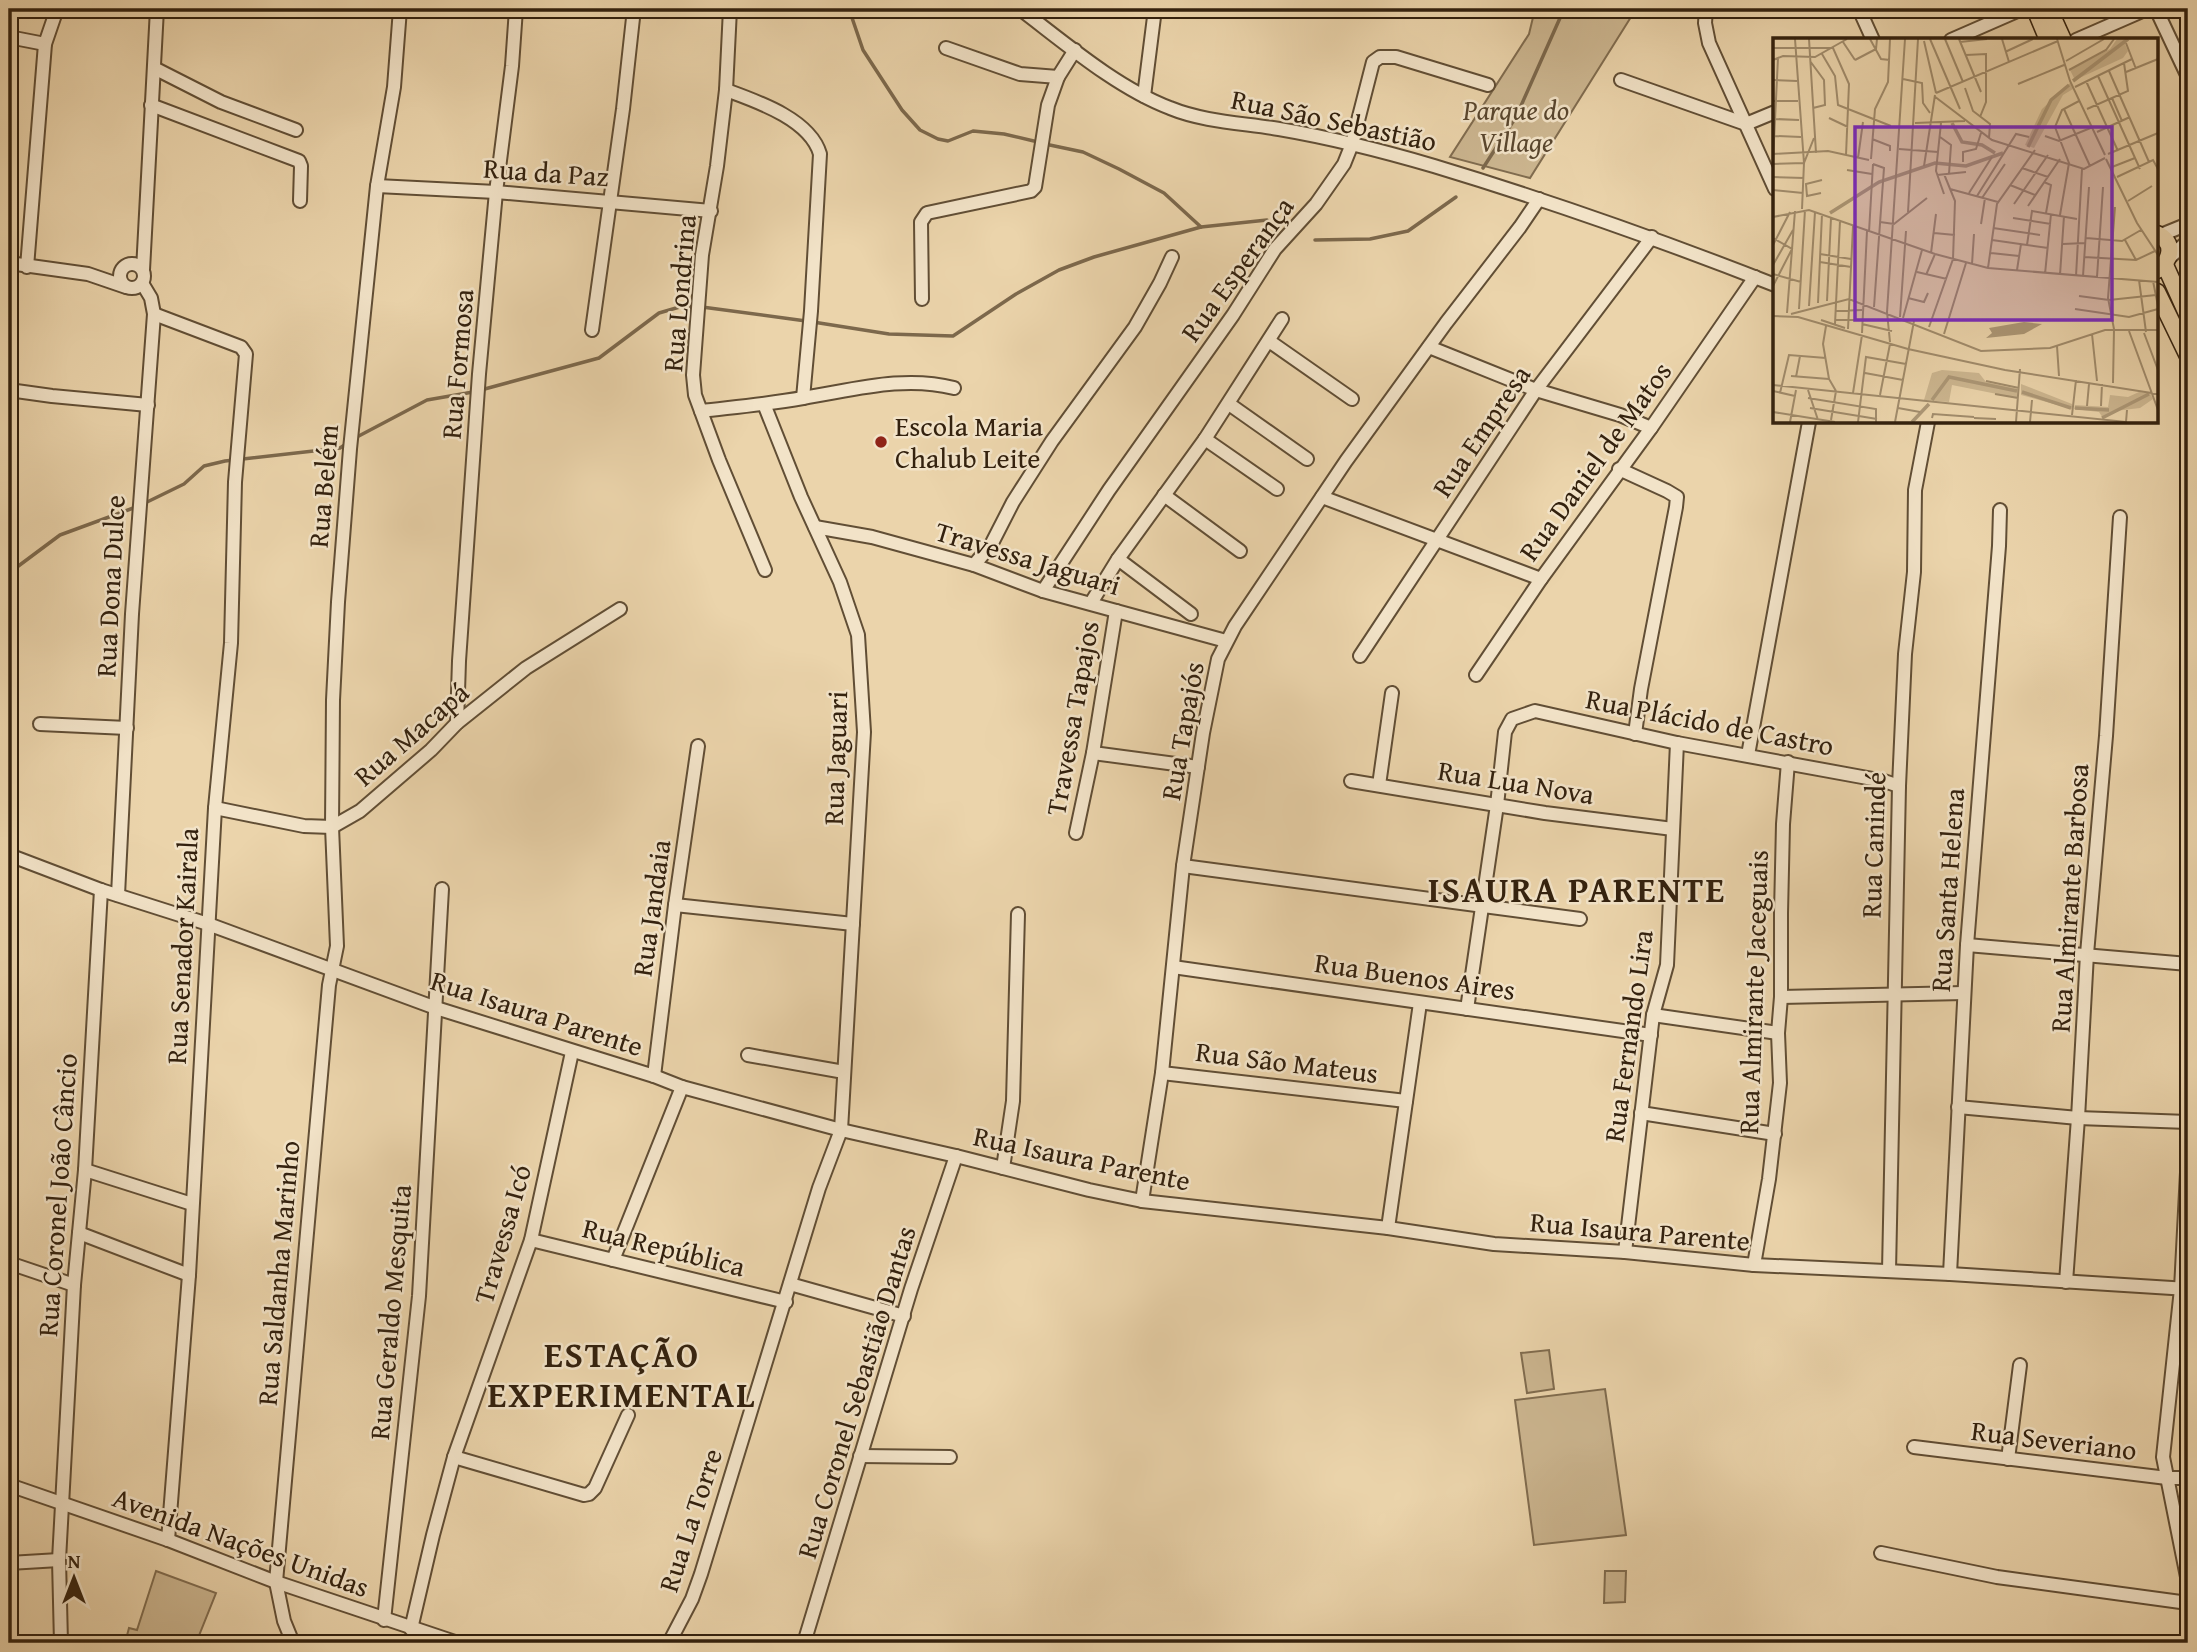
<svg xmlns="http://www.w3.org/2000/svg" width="2197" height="1652" viewBox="0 0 2197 1652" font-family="'Gentium Book Plus',serif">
<rect width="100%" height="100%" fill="#ebd4ab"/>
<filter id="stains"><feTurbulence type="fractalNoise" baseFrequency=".00286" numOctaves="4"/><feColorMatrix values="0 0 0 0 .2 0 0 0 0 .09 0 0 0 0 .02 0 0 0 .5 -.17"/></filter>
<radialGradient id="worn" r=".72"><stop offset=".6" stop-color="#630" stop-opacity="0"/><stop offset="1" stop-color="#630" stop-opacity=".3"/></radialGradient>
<g fill="#ccb690" stroke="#806c4f" stroke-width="2">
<path d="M1535 9H1636L1530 178 1450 157 1529 34Z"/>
<path d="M1549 1350 1554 1389 1527 1393 1521 1353Z"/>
<path d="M1605 1389 1626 1535 1534 1545 1515 1400Z"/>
<path d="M156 1571 216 1593 196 1643H125L129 1628 137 1630Z"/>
<path d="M1605 1571H1626L1625 1602 1604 1603Z"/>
</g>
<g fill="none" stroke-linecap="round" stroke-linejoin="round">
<g stroke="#7c684c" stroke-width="3.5">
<path d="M849 9 863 50 902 110 920 130 938 139 948 141 973 131 1004 134 1038 142"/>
<path d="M1045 144 1083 152 1119 169 1164 193 1201 227"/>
<path d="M1483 168 1516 117 1564 9"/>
<path d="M1315 240 1370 239 1408 231 1456 197"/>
<path d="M702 307 806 321"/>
<path d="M813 322 889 334 953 336 1016 294 1059 270 1094 257 1201 227 1267 220"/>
<path d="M481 390 599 358 659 313 683 306 695 307"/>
<path d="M355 438 427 400 473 392"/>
<path d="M143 504 184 484 204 466 225 461 340 448 346 444"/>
<path d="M9 573 60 535 136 507"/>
</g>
<g stroke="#614e35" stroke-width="16">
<g id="minor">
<path d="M730 9 726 90 717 166 702 255 693 375 695 395 719 460 765 570"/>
<path d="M1020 9C1065 43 1117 88 1170 108 1204 122 1244 123 1279 129 1332 138 1383 151 1434 166 1550 201 1663 241 1775 285"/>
<path d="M1706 9 1705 23 1709 43 1775 189"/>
<path d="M1859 9 1873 40"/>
<path d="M2156 9 2188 77"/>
<path d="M9 37 45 44"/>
<path d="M1951 40 2022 9"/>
<path d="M2076 40 2147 9"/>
<path d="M946 48 1020 74 1058 77"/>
<path d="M154 68 221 102 296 130"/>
<path d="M1621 80 1746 124 1775 112"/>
<path d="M726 90C756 101 810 119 820 154L811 311 803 398"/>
<path d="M1144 96 1155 9"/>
<path d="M151 105 299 161 301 166 300 201"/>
<path d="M377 186 496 192 711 211"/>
<path d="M2161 235 2188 224"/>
<path d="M2169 258 2188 241"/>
<path d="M9 263 88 274 126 287"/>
<circle cx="132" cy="276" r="12"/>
<path d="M27 267 45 44 57 9"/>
<path d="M143 270 157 9"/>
<path d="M922 299 921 222 927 213 1031 191 1035 187 1048 105 1058 77 1075 50"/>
<path d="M154 314 241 347 246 354 235 482 231 643 215 808 189 1275 168 1540"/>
<path d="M592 330 623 109 634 9"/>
<path d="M1269 341 1352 399"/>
<path d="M1429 347 1536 390 1620 415 1651 428"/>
<path d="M9 390 52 396 148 405"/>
<path d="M1229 404 1307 459"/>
<path d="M701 411C735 407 769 404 803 398 854 390 903 375 954 388"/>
<path d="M1205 439 1277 489"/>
<path d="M1619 469 1667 491 1677 497 1676 507 1641 689 1635 734"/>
<path d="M1164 495 1240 551"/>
<path d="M1322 497 1541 579"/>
<path d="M815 527 872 537 974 565 1043 591 1226 641"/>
<path d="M1118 559 1191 614"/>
<path d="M974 565 991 545 1013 502 1052 441 1135 327 1160 283 1172 257"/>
<path d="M1043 591 1109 490 1233 315 1275 249 1316 204 1344 164 1352 144 1373 62 1380 57H1396L1488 85"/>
<path d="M1091 603 1118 559 1205 439 1282 319"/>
<path d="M1360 656 1536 390 1652 237"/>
<path d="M1476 675 1541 579 1651 428 1755 277"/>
<path d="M457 723 459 661 479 374 496 192 512 66 516 9"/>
<path d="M40 724 127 728"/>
<path d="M1093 753 1198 767"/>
<path d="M1748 755 1809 422"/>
<path d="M1351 781 1545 813 1673 829"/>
<path d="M1379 785 1392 693"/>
<path d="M215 808 304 826 332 827 360 811 431 750 457 723 526 668 620 609"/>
<path d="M1076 833 1093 753 1116 611"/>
<path d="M9 855 101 890 208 924 436 1008 654 1076 682 1087 841 1130 956 1156 1089 1190 1142 1201 1388 1228 1494 1244 1625 1252 1754 1265 1950 1274 2188 1289"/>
<path d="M1183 866 1580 919"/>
<path d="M118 895 132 614 154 314 151 298 142 283"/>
<path d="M675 905 853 924"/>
<path d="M1967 945 2188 964"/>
<path d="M1173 967 1651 1035"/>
<path d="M1781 997 1964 993"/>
<path d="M1467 1009 1497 805 1505 732 1512 719 1535 711 1677 743 1884 781 1899 786"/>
<path d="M1653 1015 1778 1033"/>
<path d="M748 1055 844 1072"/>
<path d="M1162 1073 1406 1101"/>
<path d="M654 1076 675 905 698 746"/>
<path d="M1958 1107 2078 1118 2188 1122"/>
<path d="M1641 1113 1775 1134"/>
<path d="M2188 1153 2181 1289 2163 1457 2188 1582"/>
<path d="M1003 1168 1013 1101 1018 914"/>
<path d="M85 1170 192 1204"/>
<path d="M1142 1201 1162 1073 1183 866 1203 733 1218 659 1235 626 1346 461 1446 323 1520 227 1539 199"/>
<path d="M1388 1228 1420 1003"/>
<path d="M79 1233 189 1275"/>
<path d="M531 1240 786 1302"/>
<path d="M1625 1252 1653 1015 1667 965 1677 743"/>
<path d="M613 1260 682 1087"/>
<path d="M9 1263 74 1285"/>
<path d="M1754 1265 1769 1179 1780 1083 1778 1033 1781 997V913L1783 824 1788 762"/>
<path d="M1889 1271 1899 786 1905 654 1914 572 1915 490 1928 422"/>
<path d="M1950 1274 1967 945 1999 546 2000 510"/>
<path d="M2066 1282 2078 1118 2087 954 2106 736 2120 517"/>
<path d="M790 1284 904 1316"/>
<path d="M1914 1447 2167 1478H2188"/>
<path d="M860 1456 950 1457"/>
<path d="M454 1457 584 1495 589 1494 595 1488 628 1415"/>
<path d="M2008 1459 2020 1365"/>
<path d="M9 1485 168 1540 276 1582 458 1643"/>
<path d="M1881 1553 1997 1577 2188 1603"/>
<path d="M9 1563 59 1560"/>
<path d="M384 1620 419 1296 442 889"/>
<path d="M411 1629 433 1535 454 1457 531 1240 572 1052"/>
<path d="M61 1643 59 1560 74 1285 85 1170 101 890"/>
<path d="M293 1643 284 1621 276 1582 329 985 337 946 332 827 333 700 338 602 350 449 377 186 394 87 400 9"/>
<path d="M669 1643 692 1599 701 1574 819 1188 841 1130 864 732 858 635 840 582 801 497 764 404"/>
<path d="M804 1643 911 1289 956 1156"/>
</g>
</g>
<g stroke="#33210e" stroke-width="19">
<g id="major">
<path d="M2035 9 2048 40"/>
<path d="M2049 9 2063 40"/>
<path d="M2157 234C2175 242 2172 260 2157 270"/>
<path d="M2165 265 2188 316"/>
<path d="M2157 292 2188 356"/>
</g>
</g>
<use href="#minor" stroke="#f2e3c8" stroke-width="12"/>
<use href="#major" stroke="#ebd4ab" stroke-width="16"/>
</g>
<circle fill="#8f2418" stroke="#f2e3c8" stroke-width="2.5" cx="881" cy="442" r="7"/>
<g text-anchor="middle" stroke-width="5" stroke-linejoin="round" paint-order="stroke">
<g font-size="28" font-style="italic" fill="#59462e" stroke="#f2e3c8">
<text x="1516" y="120">Parque do<tspan x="1516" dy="32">Village</tspan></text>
</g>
<g font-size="28" fill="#33210e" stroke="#f2e3c8">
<text transform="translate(1334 120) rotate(12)" y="10">Rua São Sebastião</text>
<text transform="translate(546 172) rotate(4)" y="10">Rua da Paz</text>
<text transform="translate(1237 269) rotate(-54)" y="10">Rua Esperança</text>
<text transform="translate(679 293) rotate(-85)" y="10">Rua Londrina</text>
<text transform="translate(457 364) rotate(-85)" y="10">Rua Formosa</text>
<text transform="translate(1481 431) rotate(-56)" y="10">Rua Empresa</text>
<text transform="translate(1595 461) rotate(-54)" y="10">Rua Daniel de Matos</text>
<text transform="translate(323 486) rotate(-85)" y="10">Rua Belém</text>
<text transform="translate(1028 558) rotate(17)" y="10">Travessa Jaguari</text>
<text transform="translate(110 586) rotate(-87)" y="10">Rua Dona Dulce</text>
<text transform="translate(1072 718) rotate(-80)" y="10">Travessa Tapajos</text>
<text transform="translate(1710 722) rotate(11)" y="10">Rua Plácido de Castro</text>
<text transform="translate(1182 731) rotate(-80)" y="10">Rua Tapajós</text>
<text transform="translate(411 734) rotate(-41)" y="10">Rua Macapá</text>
<text transform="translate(835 758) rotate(-88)" y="10">Rua Jaguari</text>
<text transform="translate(1516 782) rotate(9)" y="10">Rua Lua Nova</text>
<text transform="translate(1873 845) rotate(-88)" y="10">Rua Canindé</text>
<text transform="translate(1947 890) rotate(-86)" y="10">Rua Santa Helena</text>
<text transform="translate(2069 898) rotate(-86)" y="10">Rua Almirante Barbosa</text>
<text transform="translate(651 908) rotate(-82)" y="10">Rua Jandaia</text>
<text transform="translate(182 946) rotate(-87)" y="10">Rua Senador Kairala</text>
<text transform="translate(1415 976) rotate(8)" y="10">Rua Buenos Aires</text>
<text transform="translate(1753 992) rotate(-88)" y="10">Rua Almirante Jaceguais</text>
<text transform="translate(537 1013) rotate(18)" y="10">Rua Isaura Parente</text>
<text transform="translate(1628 1036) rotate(-82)" y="10">Rua Fernando Lira</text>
<text transform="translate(1287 1062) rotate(7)" y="10">Rua São Mateus</text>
<text transform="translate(1082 1158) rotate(12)" y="10">Rua Isaura Parente</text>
<text transform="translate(57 1195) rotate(-86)" y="10">Rua Coronel João Câncio</text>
<text transform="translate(1640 1231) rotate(5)" y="10">Rua Isaura Parente</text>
<text transform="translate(502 1234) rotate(-74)" y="10">Travessa Icó</text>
<text transform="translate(664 1247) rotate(14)" y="10">Rua República</text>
<text transform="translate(278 1273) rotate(-85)" y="10">Rua Saldanha Marinho</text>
<text transform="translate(390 1312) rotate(-85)" y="10">Rua Geraldo Mesquita</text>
<text transform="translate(856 1392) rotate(-73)" y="10">Rua Coronel Sebastião Dantas</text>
<text transform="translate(2054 1440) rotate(7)" y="10">Rua Severiano</text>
<text transform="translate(690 1520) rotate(-72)" y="10">Rua La Torre</text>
<text transform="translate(241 1542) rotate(20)" y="10">Avenida Nações Unidas</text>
</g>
<g font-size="28" fill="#33210e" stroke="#f2e3c8" text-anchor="start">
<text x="895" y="436">Escola Maria<tspan x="895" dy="32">Chalub Leite</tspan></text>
</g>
<g font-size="35" font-weight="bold" letter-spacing="2" fill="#33210e" stroke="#f2e3c8">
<text x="1577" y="902">ISAURA PARENTE</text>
<text x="622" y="1367">ESTAÇÃO<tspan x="622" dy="40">EXPERIMENTAL</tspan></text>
</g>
</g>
<g transform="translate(1773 38)">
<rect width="385" height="385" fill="#ebd4ab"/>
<path d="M344 1H359L351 4 355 13 350 20 302 42 297 32 337 11ZM297 45 300 51 290 57 261 110 252 107 269 71ZM169 332 206 335 213 344 245 351 244 360 179 347 176 364 151 362 159 335ZM248 346 299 366V371L248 357ZM366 354 377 355 380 361 367 370 342 373 330 380 326 374 301 371 302 367 335 369 337 357 355 359Z" fill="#ccb690"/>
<path d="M251 284 269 286 251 296 213 300 219 295 216 290Z" fill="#ac9776"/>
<path fill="none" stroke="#ac9776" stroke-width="3.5" d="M300 43 355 1M179 85 189 104 209 107 222 115M255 109 278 62 296 47M57 175 106 144 162 125 193 128 230 115M249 354 298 370M159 362 176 339 244 353M302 370 336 372M329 380 376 356M139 384 156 366"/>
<path fill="none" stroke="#a18c6c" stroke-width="2" d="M22 1 31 125M36 1 43 115M97 1 108 21 117 22M157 1 187 71M172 1 190 44M186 1 208 54M229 1 236 24M284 1 297 43 332 117M151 3 163 55M70 4 82 22M187 4 214 1M353 5 363 31M0 10H60L76 46 73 117M232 14 260 1M49 16 62 38 65 67 118 88M193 17 213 16V64L207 79M0 22 10 18 42 19 74 1M82 22 103 11 104 1M37 23 51 42 52 67 40 70M293 23 331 1M296 32 333 12 341 1M336 33 376 124M353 34 385 21M325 38 367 131M130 41 149 45 150 65 157 75M0 42 24 43M313 43 345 113M245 46 291 27M302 49 359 21M192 50 200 73 217 86 216 100M163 55 285 3M161 58 219 102 311 131 332 120M339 60 349 83M0 63H25M291 71 317 128M314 71 355 53 351 25M56 80 75 89M2 81 26 82M142 85 192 83M168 85 163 133 171 156M324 94 357 79M2 98 28 99M272 98 286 103 320 89M167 99 178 107 176 136M99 101 117 108V113M126 111 165 114M0 116 55 113 96 122M335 116 385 95M85 120 90 84M98 121 102 71 115 44 117 1M333 121 364 185 385 217M0 123 5 20M190 124V114L203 111 208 95M0 126 31 125M100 126 111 130 101 269M151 128 162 57M339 129 362 120M249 130 275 139M74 132 99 136M164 137 193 134M0 139 31 140M344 139 380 122 385 131M271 144 278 147 273 175M237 147 262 157M177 151 225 164M0 152 30 155M48 155 34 158 33 146 49 142M196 155 219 119M204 158 243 96 256 99M209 160 232 126M355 163 379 148M241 166 275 117M255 168 287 121M29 171 31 125 41 100M135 174 145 1M287 177 296 125 282 89 289 72 306 63M0 179 36 172 162 216 215 230 385 244M240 180 278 186M107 184 121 186 154 160M208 186 212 160M220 190 267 197M96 194 100 126M161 195 182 197M0 200 19 211 0 248M313 200 349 203 368 192M219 202 275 210M352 202 363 222M290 206 312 205M0 207 17 174M254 207 259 173 304 181M158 215 163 176M218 215 246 218M47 216 78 221M311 219 363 222 382 213M47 224 78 229M199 226 201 196M0 227 20 192M215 230 224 166 262 112M244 232 248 206M144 234 174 241M0 236 28 244M272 236 278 176M153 237 162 216M287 237 291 178M303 238 309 131M310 238 316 149M324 239 330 149M366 242 373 294M380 243 385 268M306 258 336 262 383 257M135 260 151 264 155 255M54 263 58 180M45 265 49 176M36 268 42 174M26 271 32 172M302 271 356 279 385 271M63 273 89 272M14 275 22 173M18 276 76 261 208 313 277 310 332 292H385M0 278 25 279 135 311 232 332 385 356M127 279 133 193M130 280 149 212M48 282 72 290M63 282H89M62 286 67 183M89 286 119 293M53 288 50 306 56 341 63 353M156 289 180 221 182 163 171 136M75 291 80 188M356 293 385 372M89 295 94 193M371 295 385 332M171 296 193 225M319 296 324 343M117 304 114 274 132 1M284 308 286 338M92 335 130 342M18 338 56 341M23 339 27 318M213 343 246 350M340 345 341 291 335 260 342 169M0 347 353 384 354 372M35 352 45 382M0 353 22 358M7 355 16 317 53 320M80 355 89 297M222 356 245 360M107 357 117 306M35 360 103 371V384M314 368 316 346M328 368 329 346M37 370 104 381M125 370 147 374M0 374 62 384M299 377 303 342M159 380 160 376 201 379M201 380 223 381M58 382 63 353M17 384 23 352M85 384 93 319 133 326M122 384 141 283M243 384 247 331M257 384 259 362"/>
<path fill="#7b2cbf" fill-opacity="0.15" stroke="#7b2cbf" stroke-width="3.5" d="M82 89H339V282H82Z"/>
<rect width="385" height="385" fill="none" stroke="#33210e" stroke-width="3.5"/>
</g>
<rect width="2197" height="1652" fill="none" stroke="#ebd4ab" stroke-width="35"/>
<rect x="10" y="10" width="2176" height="1631" fill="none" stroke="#33210e" stroke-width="3.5"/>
<rect x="18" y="18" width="2162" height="1617" fill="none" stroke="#33210e" stroke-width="2"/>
<g transform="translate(74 1578)" stroke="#f2e3c8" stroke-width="5" paint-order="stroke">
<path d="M0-5L12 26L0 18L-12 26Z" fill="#33210e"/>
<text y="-10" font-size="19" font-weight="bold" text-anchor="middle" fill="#33210e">N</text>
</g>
<rect width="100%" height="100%" filter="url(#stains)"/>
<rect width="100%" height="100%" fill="url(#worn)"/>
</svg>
